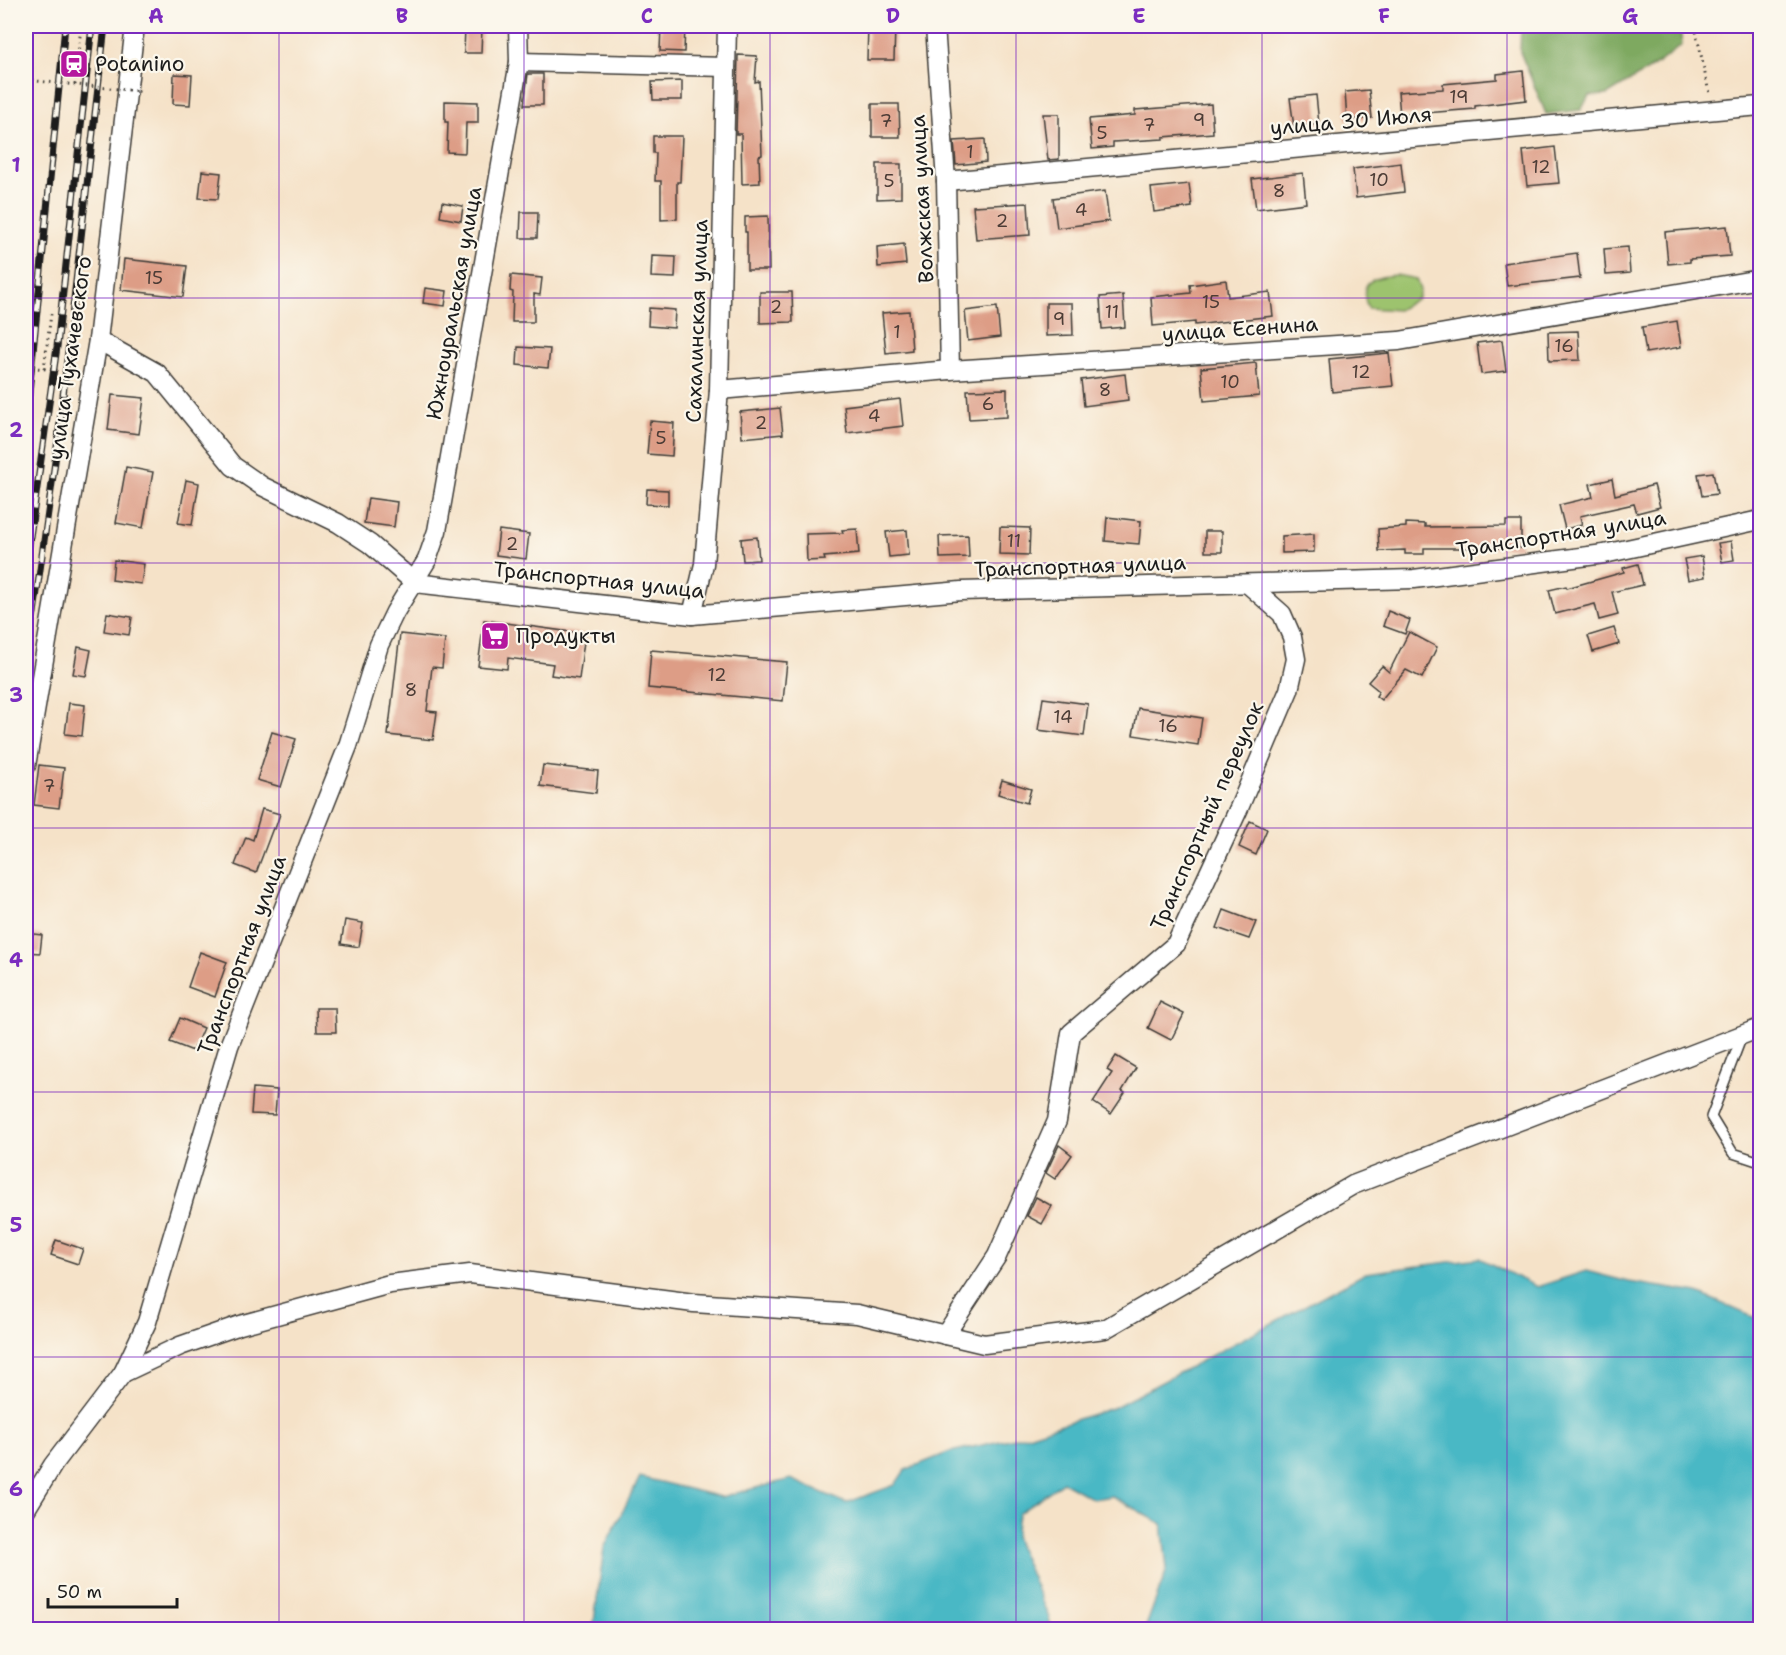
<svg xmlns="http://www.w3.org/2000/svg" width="1786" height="1655" viewBox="0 0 1786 1655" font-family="'Shantell Sans',sans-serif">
<rect width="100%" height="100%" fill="#fbf7ec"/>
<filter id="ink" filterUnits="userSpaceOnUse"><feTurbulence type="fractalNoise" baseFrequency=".0167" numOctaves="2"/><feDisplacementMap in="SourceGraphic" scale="12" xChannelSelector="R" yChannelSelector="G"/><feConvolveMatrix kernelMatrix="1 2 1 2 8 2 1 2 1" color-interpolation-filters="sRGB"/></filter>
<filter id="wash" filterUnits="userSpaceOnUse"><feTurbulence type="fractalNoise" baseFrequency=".008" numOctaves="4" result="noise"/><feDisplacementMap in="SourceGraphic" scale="24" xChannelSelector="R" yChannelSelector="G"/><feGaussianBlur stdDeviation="1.35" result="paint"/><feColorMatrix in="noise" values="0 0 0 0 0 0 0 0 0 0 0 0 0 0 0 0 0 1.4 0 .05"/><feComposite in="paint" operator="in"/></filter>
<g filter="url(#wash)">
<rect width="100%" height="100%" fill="#f5e2c8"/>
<path fill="#9dc36e" stroke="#5c7045" stroke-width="1.5" d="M1396 275 1416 279 1420 290 1418 298 1398 310 1368 308C1357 281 1373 277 1396 275Z"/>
<path fill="#7ea961" stroke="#4d623e" stroke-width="1.5" d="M1521 26H1680L1682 45 1653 67 1607 95 1589 96 1581 110 1546 114 1520 52Z"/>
<path fill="#4ab8c5" stroke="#336a70" stroke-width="1.5" d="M1479 1258 1537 1287 1586 1271 1629 1282 1698 1293 1760 1320V1629H1145L1167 1569 1162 1524 1112 1496 1093 1499 1063 1482 1018 1514 1015 1538 1049 1618 1051 1629H593L604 1548 640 1477 721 1497 791 1479 846 1503 895 1485 905 1470 950 1452 1028 1435 1115 1407 1366 1273Z"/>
<g id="blocks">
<g fill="#dd9d86">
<path d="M661 26H685L684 52 660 51Z"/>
<path d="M868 26H895L894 60H867Z"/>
<path d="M465 27H482L481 53H464Z"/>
<path d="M738 55 757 56 755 82 759 81 762 155 759 156 760 183 742 184 741 134H736Z"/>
<path d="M1523 71 1526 100 1475 106V109L1400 115 1398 92 1443 89V84L1497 79V74Z"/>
<path d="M174 74 192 75 190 105 173 104Z"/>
<path d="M528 74H543V105H524Z"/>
<path d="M682 81V100H653L652 82Z"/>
<path d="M1369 90 1372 118 1347 120 1345 92Z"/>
<path d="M1316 95 1319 124 1294 127 1290 98Z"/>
<path d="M445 101 478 102V123H466L465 153 447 152 448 122H445Z"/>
<path d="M872 104H899L900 137H872Z"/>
<path d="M1211 104 1213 133 1163 137V139L1113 142V147L1092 149 1089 119 1135 115V110Z"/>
<path d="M1043 114H1059V159L1048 160Z"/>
<path d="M653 136H682L680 182H677V219L661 220V181H655L656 153H653Z"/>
<path d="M985 139 986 162 956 165 954 141Z"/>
<path d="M1555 147 1559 183 1527 186 1523 151Z"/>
<path d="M1401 163 1404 192 1356 198 1353 169Z"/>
<path d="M877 164H901V198L877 199Z"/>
<path d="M202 171 221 173 218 199 199 198Z"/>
<path d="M1303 173 1306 203 1256 209 1252 179Z"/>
<path d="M1189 184 1192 207 1154 212 1151 188Z"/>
<path d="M1105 191 1109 221 1057 228 1053 198Z"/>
<path d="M442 202 463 206 461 221 440 217Z"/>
<path d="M1028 203 1030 235 976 239 973 206Z"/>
<path d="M521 212H538L537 238H520Z"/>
<path d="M768 216 769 270H747V232H745V217Z"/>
<path d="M1727 226 1730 256 1690 259V262L1668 264 1665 232Z"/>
<path d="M904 244 906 264 878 267 877 247Z"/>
<path d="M1628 247 1630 273 1606 275 1604 249Z"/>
<path d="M1577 253 1580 278 1507 286 1504 263Z"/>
<path d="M652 256 676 257 675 278 651 277Z"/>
<path d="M124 259 187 266 183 297 121 290Z"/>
<path d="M511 275 542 278 540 295 534 294V322H512L513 292 510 291Z"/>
<path d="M1226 280 1228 297 1270 292 1273 316 1195 325V322L1153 326 1151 297 1191 293 1190 285Z"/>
<path d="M425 288 447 291 445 306 423 303Z"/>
<path d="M760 292H792L793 322 760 323Z"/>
<path d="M1123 295 1125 327 1102 329 1100 297Z"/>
<path d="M1046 303H1072L1073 335 1046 336Z"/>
<path d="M997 307 1000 337 968 341 965 311Z"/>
<path d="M649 308 675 310 674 328 648 326Z"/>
<path d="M909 311 912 350 886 353 882 313Z"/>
<path d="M1677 321 1681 347 1646 353 1642 327Z"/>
<path d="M1578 331 1580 360 1549 361 1548 332Z"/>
<path d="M1502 340 1506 371 1481 374 1477 343Z"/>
<path d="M518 347 550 349 548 368 517 365Z"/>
<path d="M1389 353 1393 386 1332 392 1329 359Z"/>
<path d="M1256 363 1259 396 1204 401 1201 368Z"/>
<path d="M1125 374 1128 400 1084 406 1081 380Z"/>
<path d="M1007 389V417L969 419 967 390Z"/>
<path d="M112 395 144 398 139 434 108 430Z"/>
<path d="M900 399 903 426 847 433 844 406Z"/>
<path d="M780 408 783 434 742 438 740 412Z"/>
<path d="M650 421 674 423 672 456 647 454Z"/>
<path d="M126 467 153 472 143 528 116 523Z"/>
<path d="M1713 472 1717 494 1702 496 1698 474Z"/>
<path d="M1612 479 1615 495 1654 485 1660 507 1637 513 1634 504 1580 516 1582 525 1565 529 1559 505 1593 497 1590 484Z"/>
<path d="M186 480 199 483 192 525 178 523Z"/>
<path d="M647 489 668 490V505L646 504Z"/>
<path d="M368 498 397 502 394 527 364 523Z"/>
<path d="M1107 517 1141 521 1139 544 1105 541Z"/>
<path d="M1506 521H1521V548H1424V554H1405V550L1379 551 1378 529 1406 527V523L1425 524V527L1506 526Z"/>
<path d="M1000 527 1030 528 1029 555 999 554Z"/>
<path d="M857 529 859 554 824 557 825 560 807 561 806 534 843 533 842 530Z"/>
<path d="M499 530 529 534 526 559 496 555Z"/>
<path d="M907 530 909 555 889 557 886 532Z"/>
<rect x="1205" y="531" width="17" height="21"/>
<path d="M1314 534V552L1282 553V536Z"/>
<path d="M968 535 969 557 940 558 939 536Z"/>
<path d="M757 537 759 560 743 561 741 539Z"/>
<path d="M1731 541 1734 560 1722 562 1718 543Z"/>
<path d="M1702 556 1705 577 1688 580 1684 559Z"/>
<path d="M114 560 144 564 141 584 112 580Z"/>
<path d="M1638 564 1643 585 1612 592 1618 615 1599 620 1595 604 1555 614 1549 590 1566 586 1567 588 1624 572 1623 568Z"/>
<path d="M1388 611 1410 620 1405 634 1383 626Z"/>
<path d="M107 613 132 617 129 635 104 631Z"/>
<path d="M484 620 585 634 579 679 551 675 553 664 508 658 507 669 478 666Z"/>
<path d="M1614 628 1619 644 1593 652 1588 636Z"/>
<path d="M1409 632 1437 647 1422 678 1406 670 1381 700 1376 696 1379 691 1368 682 1382 666 1389 672Z"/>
<path d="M400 634 445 639 442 668 432 667 427 711 437 712 433 740 388 735Z"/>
<path d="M78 647 91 650 86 676 73 674Z"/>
<path d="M651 650 787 662 783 701 648 688Z"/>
<path d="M1043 698 1088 704 1084 736 1038 730Z"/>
<path d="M69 703 85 705 82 736 65 734Z"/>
<path d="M1138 708 1202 718 1198 745 1133 735Z"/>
<path d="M272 732 296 739 281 787 257 780Z"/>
<path d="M39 765 64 768 59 808 34 805Z"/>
<path d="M543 765 598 771 596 793 540 786Z"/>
<path d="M1002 780 1031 789 1027 803 998 794Z"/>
<path d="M262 809 280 814 275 829 273 828 256 873 235 865 246 837 253 840Z"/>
<path d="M1250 821 1267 829 1256 855 1239 847Z"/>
<path d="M1224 910 1256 922 1249 939 1217 928Z"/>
<path d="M345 920 363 923 359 947 341 944Z"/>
<path d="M26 933 42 935 40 953 26 952Z"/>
<path d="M200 952 227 962 215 997 188 987Z"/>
<path d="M1160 1002 1184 1014 1171 1040 1148 1028Z"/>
<path d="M316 1008H335L336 1032H317Z"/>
<path d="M180 1018 203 1028 193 1051 170 1042Z"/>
<path d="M1116 1056 1136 1068 1122 1091 1125 1093 1111 1114 1093 1102 1112 1073 1107 1070Z"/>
<path d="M253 1088 277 1090 275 1115 251 1114Z"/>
<path d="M1059 1145 1072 1155 1055 1179 1046 1173Z"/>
<path d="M1036 1197 1052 1206 1042 1224 1027 1216Z"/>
<path d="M56 1240 83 1249 78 1264 51 1255Z"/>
</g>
</g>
</g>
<g filter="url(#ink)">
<use href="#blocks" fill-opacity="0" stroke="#3d3a36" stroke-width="1.5"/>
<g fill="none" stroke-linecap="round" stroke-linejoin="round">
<g stroke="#3d3a36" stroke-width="12">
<path id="lane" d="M1742 1036 1711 1117 1733 1153 1760 1162"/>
</g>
<g stroke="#3d3a36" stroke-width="21">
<g id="street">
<path d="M935 26 946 181 950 370"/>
<path d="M519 62 726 67"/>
<path d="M946 181 1760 106"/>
<path d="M98 340 157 373 233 466 262 486 338 523 370 544 415 583"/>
<path d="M719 390 950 370 1399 341 1760 279"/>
<path d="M415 583 692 615 961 591 1414 579 1604 554 1760 520"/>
<path d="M692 615 704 564 719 390 727 26"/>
<path d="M26 766 98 340 135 26"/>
<path d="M945 1335 997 1256 1057 1121 1071 1033 1176 944 1239 808 1289 690 1296 659 1292 637 1282 614 1248 584"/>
<path d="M123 1373 147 1322 229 1046 348 746 379 645 395 612 427 560 437 531 519 62 518 26"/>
<path d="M26 1509 53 1465 123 1373 180 1346 240 1325 390 1284 470 1274 694 1303 857 1314 984 1344 1105 1329 1353 1185 1760 1028"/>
</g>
</g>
<g stroke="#3d3a36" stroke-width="3" stroke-dasharray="1.5 4.5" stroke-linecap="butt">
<path d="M1695 26 1708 88 1711 94"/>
<path d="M75 85 81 26"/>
<path d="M26 367 76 372"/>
<path d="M44 369 51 314"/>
</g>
<use href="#lane" stroke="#fff" stroke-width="9"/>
<use href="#street" stroke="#fff" stroke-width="18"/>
<g stroke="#1c1c1c" stroke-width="7">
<g id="rail">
<path d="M26 423 65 26"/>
<path d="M26 565 57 347 92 26"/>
<path d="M26 644 34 613 58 440 105 26"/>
</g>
</g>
<use href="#rail" stroke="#fbf7ec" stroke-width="4.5" stroke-dasharray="14" stroke-linecap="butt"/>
<path stroke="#3d3a36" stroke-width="3" stroke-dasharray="1.5 4.5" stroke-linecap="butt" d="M26 80 140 91"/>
</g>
</g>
<path fill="none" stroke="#7b2cbf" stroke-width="1.5" stroke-opacity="0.55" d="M279 26V1630M524 26V1630M770 26V1630M1016 26V1630M1262 26V1630M1507 26V1630M26 298H1760M26 563H1760M26 828H1760M26 1092H1760M26 1357H1760"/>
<defs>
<g id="station-square" transform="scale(1.5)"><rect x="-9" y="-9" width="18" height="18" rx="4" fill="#b5179e" stroke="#fbf7ec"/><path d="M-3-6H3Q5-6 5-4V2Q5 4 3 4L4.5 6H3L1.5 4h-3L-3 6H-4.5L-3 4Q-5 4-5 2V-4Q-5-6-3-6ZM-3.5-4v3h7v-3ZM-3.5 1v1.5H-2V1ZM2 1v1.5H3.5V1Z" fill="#fff"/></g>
<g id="supermarket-square" transform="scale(1.5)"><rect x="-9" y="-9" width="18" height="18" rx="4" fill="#b5179e" stroke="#fbf7ec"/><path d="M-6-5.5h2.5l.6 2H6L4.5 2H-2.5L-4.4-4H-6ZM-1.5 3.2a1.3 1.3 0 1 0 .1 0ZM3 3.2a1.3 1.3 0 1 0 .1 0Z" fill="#fff"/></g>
</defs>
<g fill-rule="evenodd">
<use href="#station-square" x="74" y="64"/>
<use href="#supermarket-square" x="495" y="636"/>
</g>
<g text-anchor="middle" stroke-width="4.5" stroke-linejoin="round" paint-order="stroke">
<g font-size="18" fill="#4c3c36">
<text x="1459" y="103">19</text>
<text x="1199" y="126">9</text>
<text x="886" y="127">7</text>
<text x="1149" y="131">7</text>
<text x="1102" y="139">5</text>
<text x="970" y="158">1</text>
<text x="1541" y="173">12</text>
<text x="1379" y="186">10</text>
<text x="889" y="187">5</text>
<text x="1279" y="197">8</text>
<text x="1081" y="216">4</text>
<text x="1002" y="227">2</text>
<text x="154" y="284">15</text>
<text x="1211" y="308">15</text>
<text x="776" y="313">2</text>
<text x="1112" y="318">11</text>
<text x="1059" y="325">9</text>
<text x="897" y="338">1</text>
<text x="1564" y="352">16</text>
<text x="1361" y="378">12</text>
<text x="1230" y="388">10</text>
<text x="1105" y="396">8</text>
<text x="988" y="410">6</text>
<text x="874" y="422">4</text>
<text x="761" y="429">2</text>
<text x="661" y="444">5</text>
<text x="1014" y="547">11</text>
<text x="512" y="550">2</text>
<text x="717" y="681">12</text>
<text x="411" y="696">8</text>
<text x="1063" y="723">14</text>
<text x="1168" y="732">16</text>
<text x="49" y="792">7</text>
</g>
<g font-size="21" fill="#1c1c1c" stroke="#fbf7ec" text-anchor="start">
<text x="95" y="71">Potanino</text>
<text x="516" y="643">Продукты</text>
</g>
<g font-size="21" fill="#1c1c1c" stroke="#fbf7ec">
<text transform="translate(1351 121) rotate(-5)" y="7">улица 30 Июля</text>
<text transform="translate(922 199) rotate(-93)" y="7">Волжская улица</text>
<text transform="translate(454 303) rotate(-80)" y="7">Южноуральская улица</text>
<text transform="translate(697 321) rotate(-88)" y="7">Сахалинская улица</text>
<text transform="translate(1240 329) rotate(-4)" y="7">улица Есенина</text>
<text transform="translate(70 358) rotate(-82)" y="7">улица Тухачевского</text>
<text transform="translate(1561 534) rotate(-9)" y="7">Транспортная улица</text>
<text transform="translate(1080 566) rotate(-2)" y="7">Транспортная улица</text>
<text transform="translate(599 580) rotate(6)" y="7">Транспортная улица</text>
<text transform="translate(1207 816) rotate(-66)" y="7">Транспортный переулок</text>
<text transform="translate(242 955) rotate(-69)" y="7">Транспортная улица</text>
</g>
</g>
<rect width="1786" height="1655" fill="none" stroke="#fbf7ec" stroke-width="66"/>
<path d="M48 1598v9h129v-9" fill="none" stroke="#1c1c1c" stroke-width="3"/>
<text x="57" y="1598" font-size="18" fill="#1c1c1c" stroke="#fbf7ec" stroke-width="4.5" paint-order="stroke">50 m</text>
<rect x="33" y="33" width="1720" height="1589" fill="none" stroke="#7b2cbf" stroke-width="2"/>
<g font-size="20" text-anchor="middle" font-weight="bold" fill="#7b2cbf">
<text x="156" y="23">A</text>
<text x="402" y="23">B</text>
<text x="647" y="23">C</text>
<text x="893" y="23">D</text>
<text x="1139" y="23">E</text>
<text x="1384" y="23">F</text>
<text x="1630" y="23">G</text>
<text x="16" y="172">1</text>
<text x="16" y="437">2</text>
<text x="16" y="702">3</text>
<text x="16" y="967">4</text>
<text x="16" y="1232">5</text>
<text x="16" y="1496">6</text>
</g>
</svg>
